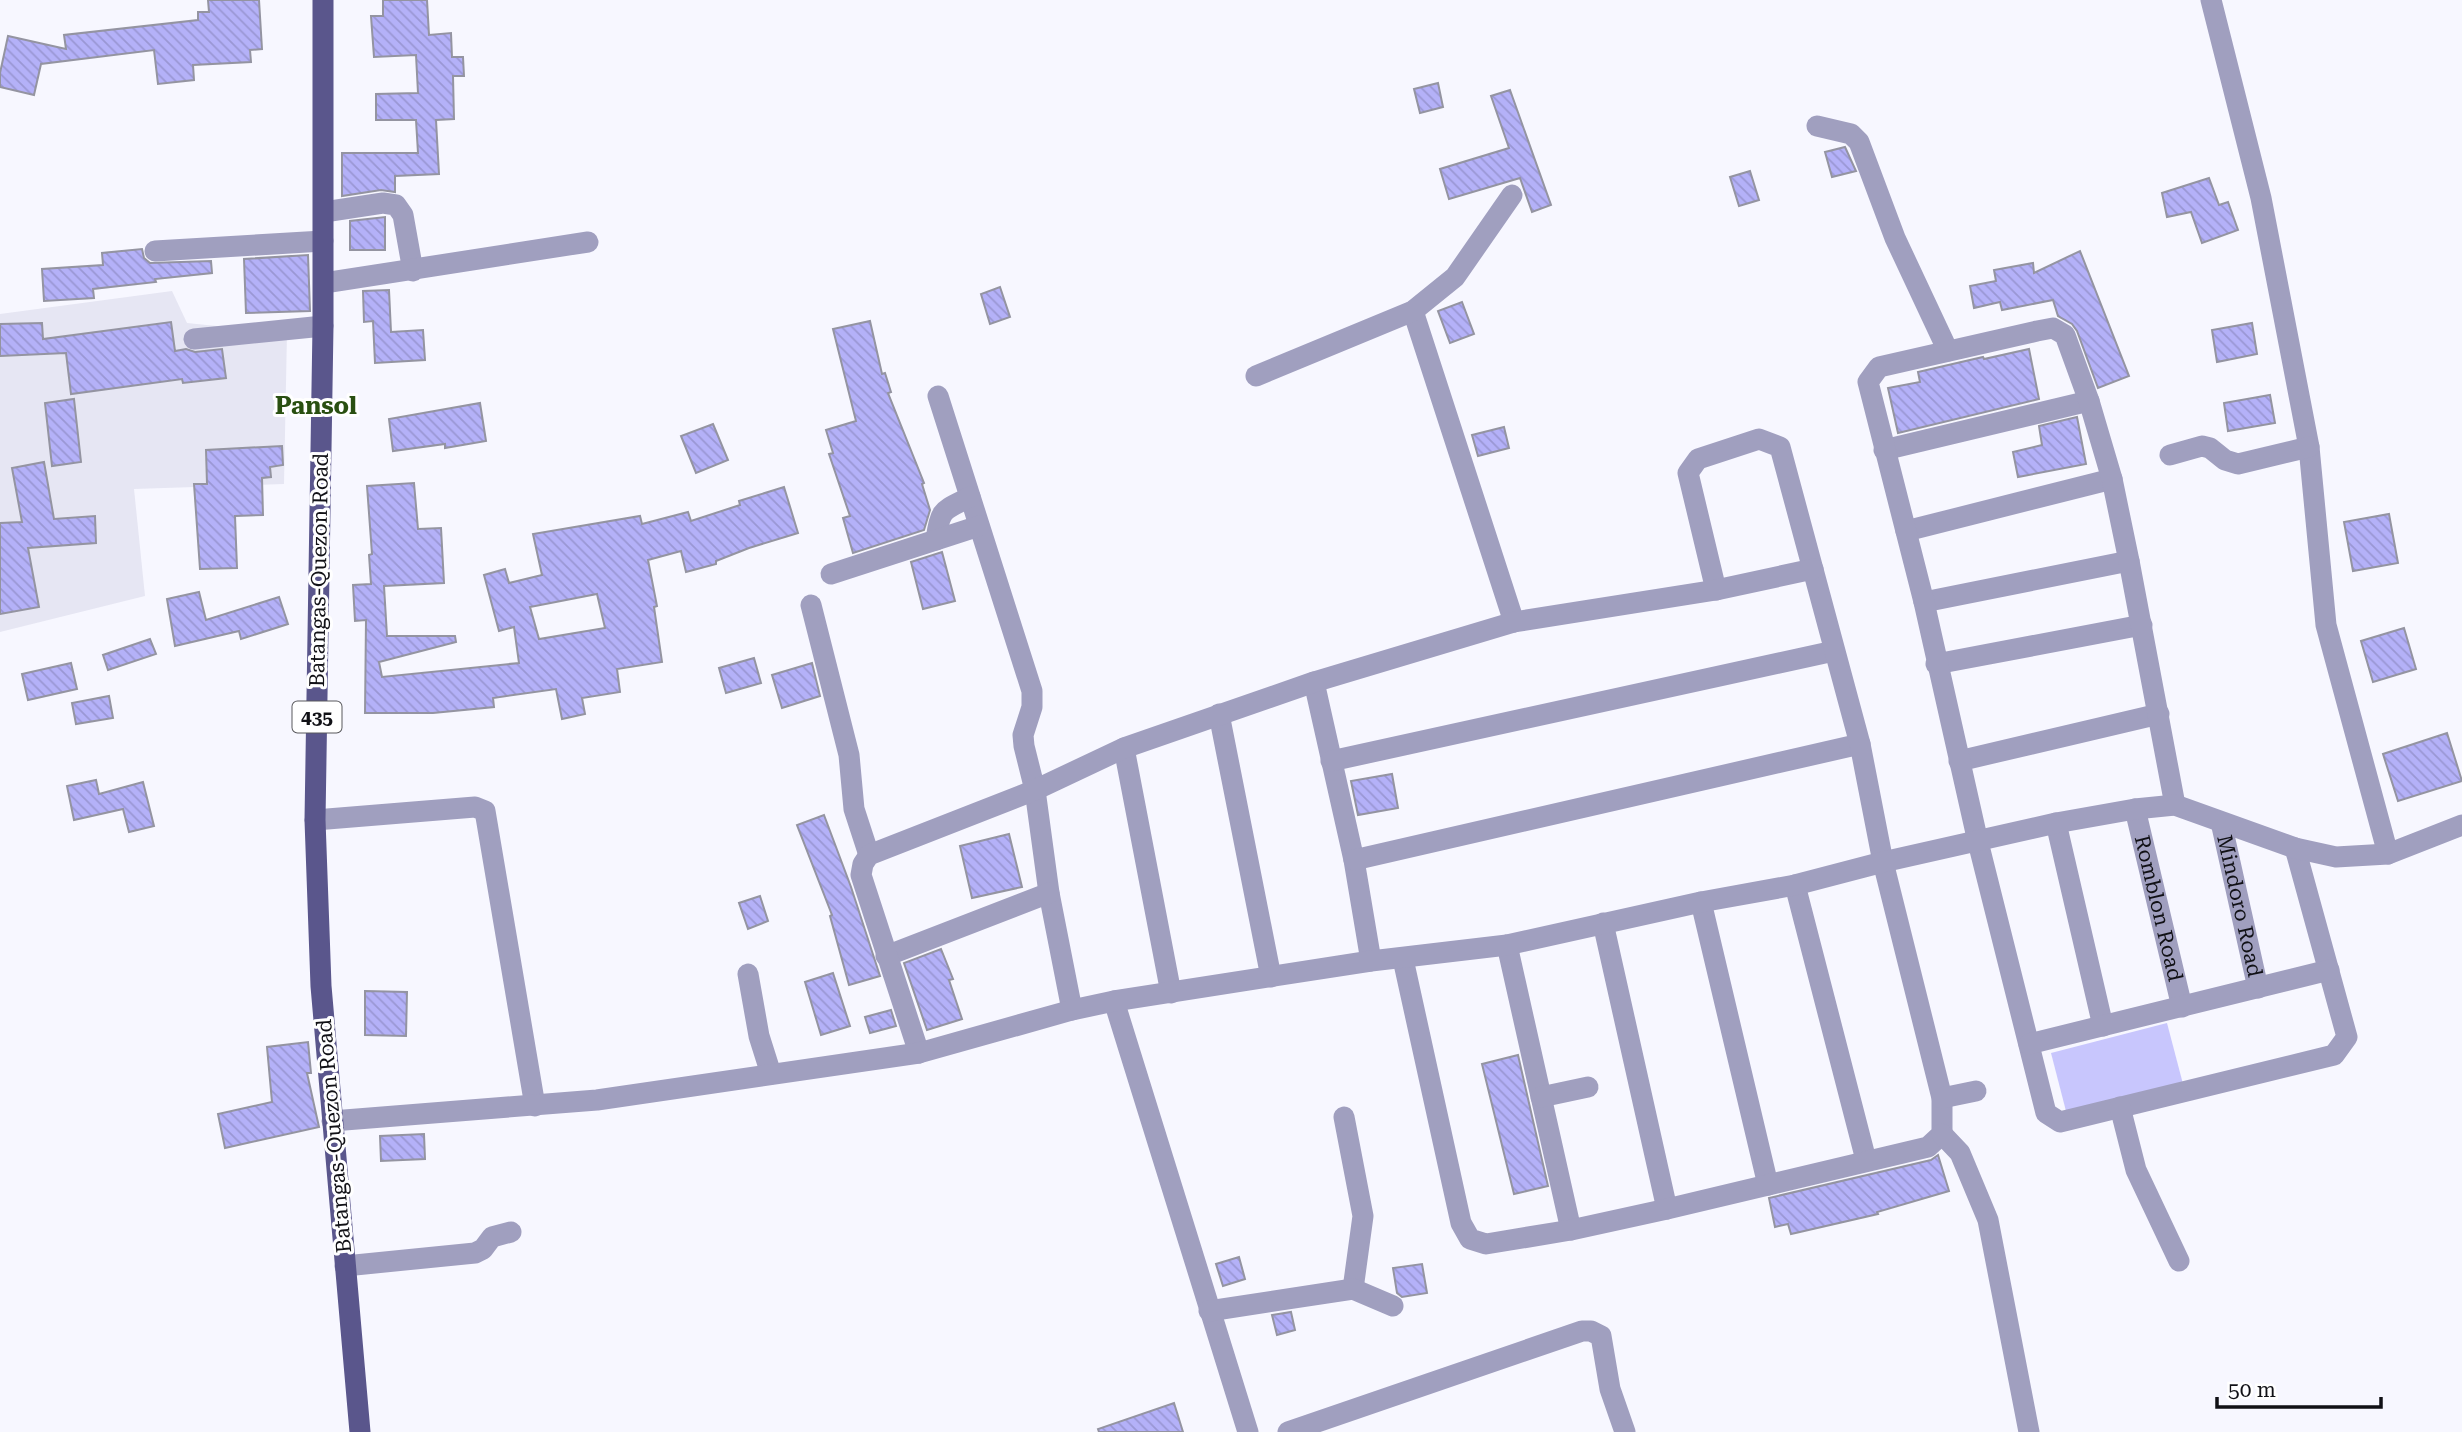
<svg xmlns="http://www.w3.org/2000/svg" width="2462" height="1432" viewBox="0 0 2462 1432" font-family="'Roboto Serif',serif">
<defs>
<pattern id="building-back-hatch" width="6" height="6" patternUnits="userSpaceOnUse" patternTransform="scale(1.75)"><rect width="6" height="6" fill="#b4b1f8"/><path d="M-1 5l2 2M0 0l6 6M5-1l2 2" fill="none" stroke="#9a97d4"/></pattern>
</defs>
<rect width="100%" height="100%" fill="#f7f7ff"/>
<path fill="#e6e6f3" d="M172 291 187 323 287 333 284 484 134 489 145 596 0 632V314Z"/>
<path fill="#c8c6fd" d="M2167 1023 2183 1084 2067 1115 2051 1053Z"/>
<g fill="url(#building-back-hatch)" stroke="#9494a1" stroke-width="2" fill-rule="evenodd">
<path d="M208 0H259L262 49 250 50 251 62 193 65 194 80 158 84 154 50 41 64 34 95 0 87V73L8 36 66 49 64 35 198 20V12H209Z"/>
<path d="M383 0H427L429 35 451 33 452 57H463L464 76H453L454 119 436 120 439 174 395 176V192L381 190 342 196V153H418L416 120H376V94L418 93 416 55 374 57 371 16H383Z"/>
<path d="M1438 83 1443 107 1420 113 1414 89Z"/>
<path d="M1510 90 1551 205 1532 212 1520 178 1449 199 1440 169 1509 148 1491 96Z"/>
<path d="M1845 147 1856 171 1832 177 1825 152Z"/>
<path d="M1750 171 1759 200 1739 206 1730 177Z"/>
<path d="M2209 178 2219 205 2228 202 2238 230 2202 243 2191 212 2167 217 2162 193Z"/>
<path d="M385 217V250H350V221Z"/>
<path d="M142 249 144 258 150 263 211 261 212 273 155 279 156 282 93 289 94 298 44 301 42 269 103 265 102 253Z"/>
<path d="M2080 251 2129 376 2098 388 2077 331 2072 324 2058 316 2053 300 2002 310 2000 302 1974 308 1970 286 1996 281 1994 270 2033 263 2034 273Z"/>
<path d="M308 255 310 311 246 313 244 259Z"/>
<path d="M1000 287 1010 317 990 324 981 294Z"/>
<path d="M389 290 391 332 423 330 425 360 375 363 373 321 364 322 363 291Z"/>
<path d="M1462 302 1474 334 1450 343 1438 311Z"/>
<path d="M870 321 882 374 885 373 891 392 888 393 924 483 922 484 930 510 924 530 853 553 843 518 850 516 829 454 833 453 826 430 856 421 833 329Z"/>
<path d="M171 322 175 351 186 349 195 352 222 349 226 378 183 383 182 379 71 394 66 353 0 356V324L42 323 43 339Z"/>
<path d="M2252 323 2257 354 2217 362 2212 330Z"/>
<path d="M2029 349 2039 399 1898 433 1888 388 1920 382 1918 372 1983 357 1984 359Z"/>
<path d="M2270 395 2275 423 2228 431 2224 403Z"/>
<path d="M74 399 81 462 52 466 45 403Z"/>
<path d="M480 403 486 441 445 448V444L393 451 389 419Z"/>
<path d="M2077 417 2086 464 2018 477 2013 452 2042 445 2039 426Z"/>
<path d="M713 424 728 460 696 473 681 436Z"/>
<path d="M1504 427 1509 448 1478 456 1472 435Z"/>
<path d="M282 446 283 465 270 467 271 477 262 478 263 515 235 516 237 568 200 569 194 484H207L206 450Z"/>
<path d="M44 462 54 519 95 516 96 543 28 548 39 607 0 614V523L22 522 12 468Z"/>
<path d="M414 483 418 529 441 528 444 583 384 586 387 636H455L456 642 379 662 382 677 519 663 514 627 499 631 484 575 505 569 509 583 542 575 533 534 640 516 642 524 688 512 691 521 740 505 739 501 784 487 798 533 749 548 716 561V564L686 572 681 551 648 560 657 606 654 607 662 662 617 669 620 692 582 698 585 714 562 719 556 689 493 698 494 707 433 713H365L366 620 355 621 353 585 371 584 369 555 372 554 367 486ZM597 594 605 628 539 639 530 607Z"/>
<path d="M2389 514 2398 563 2353 571 2344 522Z"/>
<path d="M942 552 955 601 923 609 911 562Z"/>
<path d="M199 592 206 620 279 597 288 624 241 639 239 631 175 646 167 599Z"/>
<path d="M2404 628 2416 669 2373 682 2361 641Z"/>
<path d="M150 639 156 654 108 670 103 655Z"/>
<path d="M754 658 761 683 726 693 719 668Z"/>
<path d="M71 663 77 689 28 700 22 674Z"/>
<path d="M812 663 820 696 782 708 772 675Z"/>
<path d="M109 696 113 718 76 724 72 703Z"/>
<path d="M2447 733 2462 781 2398 801 2383 754Z"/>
<path d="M1392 774 1398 808 1358 815 1351 781Z"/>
<path d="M96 780 99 794 143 782 154 826 129 832 123 809 74 820 67 786Z"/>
<path d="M824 815 851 887 880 976 849 985 830 916 832 915 797 825Z"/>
<path d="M1009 834 1022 887 972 898 960 846Z"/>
<path d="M760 896 768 921 748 929 739 903Z"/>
<path d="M941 949 953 979 949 980 962 1019 927 1030 904 963Z"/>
<path d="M833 973 850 1026 821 1035 805 982Z"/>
<path d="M365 991 407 992 406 1036 365 1035Z"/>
<path d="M891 1010 896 1026 870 1033 865 1017Z"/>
<path d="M308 1042 311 1073H307L319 1127 225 1148 218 1114 272 1102 267 1047Z"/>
<path d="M1518 1055 1548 1186 1514 1194 1482 1064Z"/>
<path d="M424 1134 425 1159 381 1161 380 1136Z"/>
<path d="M1938 1155 1949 1191 1877 1212 1878 1214 1791 1234 1788 1224 1775 1227 1769 1198 1931 1160Z"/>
<path d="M1239 1257 1245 1279 1223 1286 1216 1264Z"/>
<path d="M1422 1264 1427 1293 1402 1297 1397 1293 1393 1268Z"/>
<path d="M1291 1312 1295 1330 1277 1335 1272 1315Z"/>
<path d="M1174 1403 1183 1432H1099L1098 1429Z"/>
</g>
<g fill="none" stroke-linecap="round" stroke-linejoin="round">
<g stroke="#a09fbf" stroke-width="21">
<path d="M2211 0 2261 198 2309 447 2326 625 2388 854"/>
<path d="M1817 126 1851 134 1859 142 1895 238 1948 351"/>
<path d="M324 212 383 203 396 205 403 215 413 271"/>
<path d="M155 251 323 241"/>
<path d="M324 283 588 242"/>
<path d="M1413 311 1514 622"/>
<path d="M194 339 323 326"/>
<path d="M1256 376 1413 311 1455 277 1512 195"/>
<path d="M938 396 1032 691V707L1023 735 1024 746 1035 790 1049 893 1072 1010"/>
<path d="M1884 450 2089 401"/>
<path d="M2170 455 2202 446 2210 448 2225 460 2238 464 2309 447"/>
<path d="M1906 531 2112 479"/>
<path d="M936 540C940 508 943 511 970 497"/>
<path d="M831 574 979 526"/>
<path d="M1924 602 2129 561"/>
<path d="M811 605 849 755 854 809 869 855"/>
<path d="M1936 664 2142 625"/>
<path d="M1314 682 1354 860 1371 961"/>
<path d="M1219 714 1271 977"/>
<path d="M1124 748 1171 993"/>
<path d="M1331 761 1834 651"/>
<path d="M1959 761 2159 714"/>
<path d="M2175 805 2129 561 2112 479 2089 401 2065 335 2053 328 2037 331 1879 367 1868 382 1924 602 1978 842 2046 1113 2060 1122 2334 1055 2347 1037 2295 848"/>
<path id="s1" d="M2135 809 2182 1007"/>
<path d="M315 820 475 807 485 811 535 1106"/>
<path id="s2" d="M2221 822 2258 988"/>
<path d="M2056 823 2103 1026"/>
<path d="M1354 860 1860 744"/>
<path d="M1795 885 1866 1160"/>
<path d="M1701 902 1768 1185"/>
<path d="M1603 923 1667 1209"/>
<path d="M1507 945 1571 1230"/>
<path d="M886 956 1049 893"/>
<path d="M1403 959 1461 1223 1470 1239 1486 1244 1571 1230 1667 1209 1928 1147 1942 1134V1098L1883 862 1860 744 1780 447 1759 439 1698 459 1688 473 1716 590"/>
<path d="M748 974 759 1036 771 1074"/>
<path d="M1114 1001 1248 1432"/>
<path d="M2029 1044 2329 970"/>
<path d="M919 1053 861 875 863 864 869 855 1035 790 1124 748 1314 682 1514 622 1716 590 1813 569"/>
<path d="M1541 1097 1588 1087"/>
<path d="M1942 1098 1976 1091"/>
<path d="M2120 1107 2136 1170 2179 1261"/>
<path d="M1344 1117 1363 1216 1353 1289"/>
<path d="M332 1121 597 1100 919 1053 1072 1010 1114 1001 1371 961 1507 945 1701 902 1795 885 1883 862 2056 823 2135 809 2175 805 2295 848 2336 857 2388 854 2462 825"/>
<path d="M1942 1134 1960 1153 1988 1220 2029 1432"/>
<path d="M345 1266 475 1253 483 1249 492 1237 511 1232"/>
<path d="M1209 1311 1353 1289 1393 1306"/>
<path d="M1288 1432 1582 1331H1591L1601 1336 1610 1389 1625 1432"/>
</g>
<path stroke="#5a568c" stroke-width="21" d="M323 0V326L315 820 321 986 360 1432"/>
</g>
<g text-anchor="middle" stroke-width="6" stroke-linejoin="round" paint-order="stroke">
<rect fill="#fff" stroke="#58585c" stroke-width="2" x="292.5" y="701.5" width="49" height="31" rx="5"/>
<g font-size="19" font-weight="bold" fill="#111116">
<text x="317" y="724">435</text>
</g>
<g font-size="21" fill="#111116" stroke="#fff">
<text transform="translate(319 570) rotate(-89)" y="7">Batangas-Quezon Road</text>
<text dy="7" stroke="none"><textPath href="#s2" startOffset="86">Mindoro Road</textPath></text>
<text dy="7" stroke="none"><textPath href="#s1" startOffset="102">Romblon Road</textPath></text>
<text transform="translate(334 1136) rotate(-95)" y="7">Batangas-Quezon Road</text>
</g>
<g font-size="24" font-weight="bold" fill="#294f11" stroke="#fff">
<text x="316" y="414">Pansol</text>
</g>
</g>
<path d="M2217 1397v10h164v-10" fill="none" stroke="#111116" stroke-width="3.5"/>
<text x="2228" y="1397" font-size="21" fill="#111116" stroke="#ffffff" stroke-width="5" paint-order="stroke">50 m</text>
</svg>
